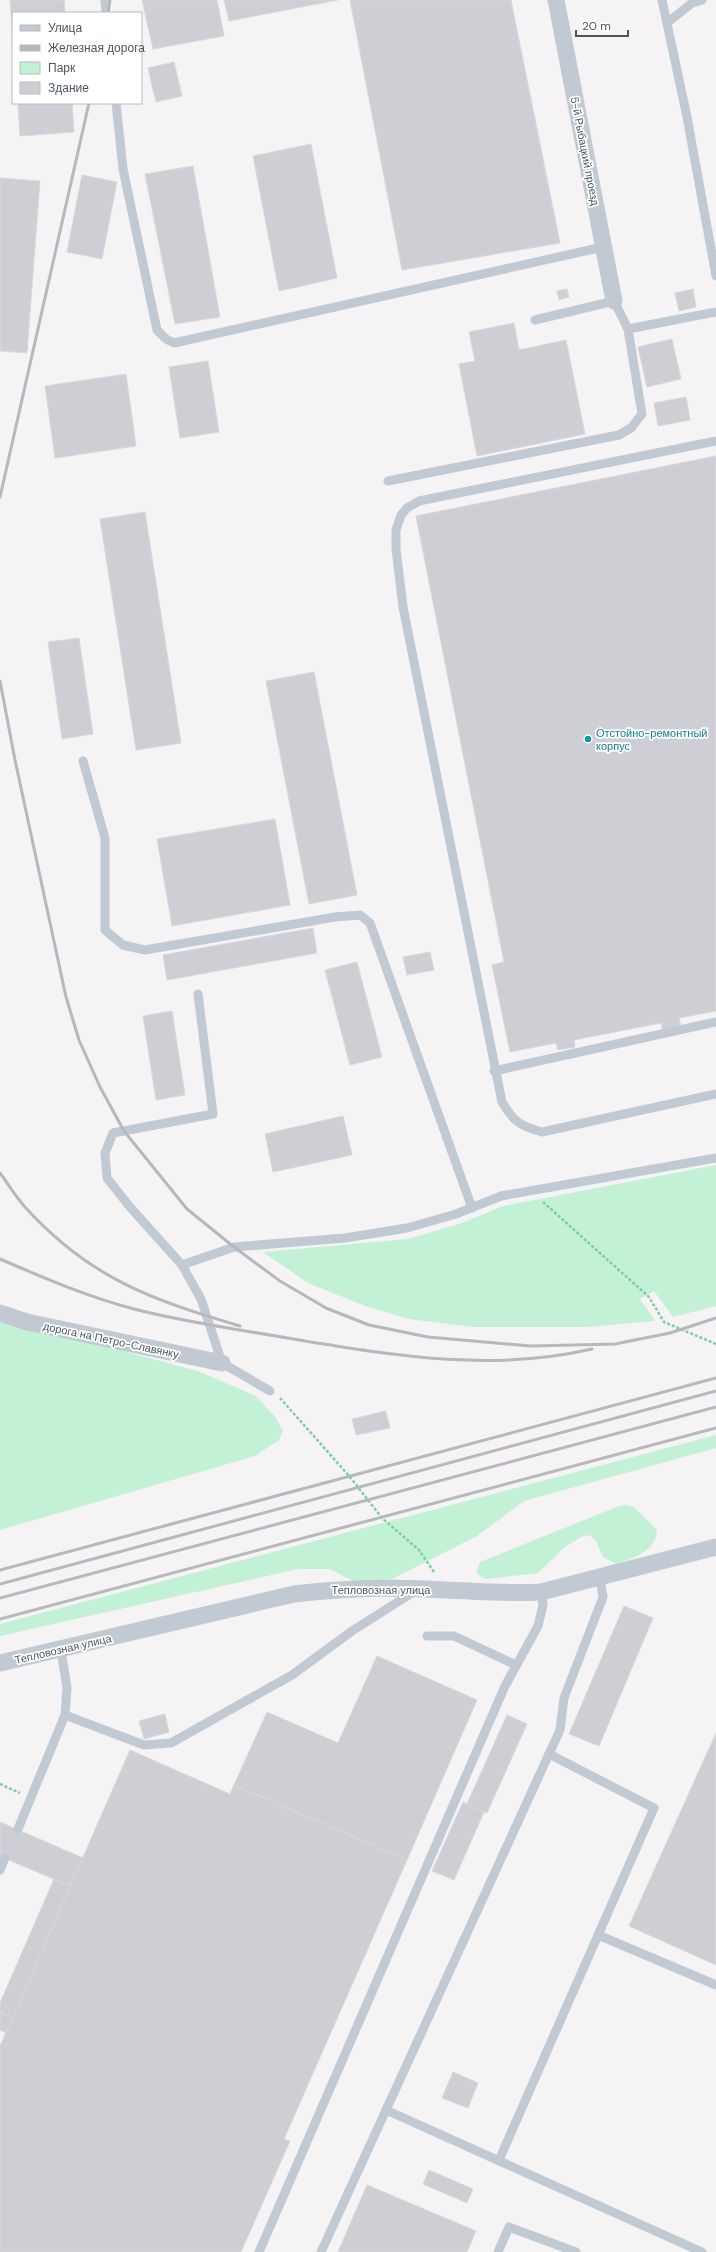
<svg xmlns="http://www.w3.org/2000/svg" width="716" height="2252" viewBox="0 0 716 2252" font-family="'DM Sans',sans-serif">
<rect width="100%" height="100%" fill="#f5f3f3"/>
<g fill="#c3f1d5">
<path d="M716 1165V1306L673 1317 654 1291 640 1299 655 1321 588 1327H473L409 1319 368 1307 308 1283 263 1252 408 1239 462 1223 503 1206Z"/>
<path d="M0 1322 21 1328 70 1337 198 1371 256 1396 275 1417 283 1430 279 1440 255 1456 0 1530Z"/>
<path d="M716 1435V1448L524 1501 477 1536 386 1582H355L330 1569H298L0 1636V1624Z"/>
<path d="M627 1505 634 1507 657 1530C656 1552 633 1558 616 1564L603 1557 596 1541 589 1535 581 1537 565 1547 538 1573 486 1579 476 1573 480 1562 619 1506Z"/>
</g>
<g fill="#cdcfd5" stroke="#d7d9de">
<path d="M10 0H64L65 13H13V41Z"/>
<path d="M142 0H217L224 36 153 49Z"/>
<path d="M224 0H338L229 21Z"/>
<path d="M350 0H511L560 243 402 270Z"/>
<path d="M174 62 182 96 156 102 148 68Z"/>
<path d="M18 103H72L74 132 20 136Z"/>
<path d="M311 144 337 278 279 291 253 156Z"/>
<path d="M193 166 220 317 175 324 145 174Z"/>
<path d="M82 175 117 182 102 259 67 252Z"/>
<path d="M0 178 40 181 27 353 0 351Z"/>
<path d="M567 289 569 297 559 300 557 291Z"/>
<path d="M693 289 696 307 679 311 675 293Z"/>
<path d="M514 323 519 350 566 340 585 434 477 456 459 364 475 361 469 332Z"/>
<path d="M672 339 681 379 647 387 638 347Z"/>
<path d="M208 361 219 432 180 438 169 367Z"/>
<path d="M126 374 136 446 55 458 45 386Z"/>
<path d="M686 397 690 420 658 426 654 403Z"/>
<path d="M716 456V1011L679 1018 681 1026 662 1029 661 1023 574 1040 575 1047 558 1050 556 1043 510 1052 492 965 504 962 416 516Z"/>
<path d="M145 512 181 743 136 750 100 519Z"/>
<path d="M79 638 93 734 62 739 48 642Z"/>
<path d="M314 672 357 895 309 904 266 681Z"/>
<path d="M275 819 290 905 172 926 157 839Z"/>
<path d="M313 928 317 953 167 980 163 955Z"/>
<path d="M430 952 434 970 407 975 403 957Z"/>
<path d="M357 962 382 1057 350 1065 325 970Z"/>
<path d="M172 1011 185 1095 156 1100 143 1016Z"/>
<path d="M343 1116 352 1155 273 1172 265 1134Z"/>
<path d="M386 1411 390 1428 356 1435 352 1419Z"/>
<path d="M624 1606 653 1618 599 1746 569 1734Z"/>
<path d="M377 1656 477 1700 407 1860 234 1785 267 1712 338 1743Z"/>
<path d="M165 1714 169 1732 144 1739 139 1721Z"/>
<path d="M507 1715 527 1724 487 1813 467 1804Z"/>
<path d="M716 1733V1965L629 1926Z"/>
<path d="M130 1750 230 1794 234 1785 407 1860 284 2139 290 2141 241 2252H0V2046Z"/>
<path d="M463 1802 484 1812 454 1880 432 1871Z"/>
<path d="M0 1822 83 1858 70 1886 2 1857 0 1859Z"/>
<path d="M54 1879 70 1886 13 2018 0 2012V2003Z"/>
<path d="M0 2012 13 2018 6 2033 0 2030Z"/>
<path d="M453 2072 478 2083 468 2108 442 2098Z"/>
<path d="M429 2170 473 2189 467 2203 423 2184Z"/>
<path d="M367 2185 476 2231 467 2252H338Z"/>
</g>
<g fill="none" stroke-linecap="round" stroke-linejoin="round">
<g stroke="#7ad0a6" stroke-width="2.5" stroke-dasharray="3 2" stroke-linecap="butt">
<path d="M543 1202 649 1297 664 1322 716 1344"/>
<path d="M280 1398 350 1477 382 1518 419 1550 434 1572"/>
<path d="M0 1784 20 1793"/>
</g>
<g stroke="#c1cad2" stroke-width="9">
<path d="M105 0 106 13"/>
<path d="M662 0 687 117 716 276"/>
<path d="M667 23 692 3 702 0"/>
<path d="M116 103 123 169 157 330 166 339 174 343 603 247"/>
<path d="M628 329 716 312"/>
<path d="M716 441 419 501 407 508 401 515 396 530V549L403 607 502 1102C514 1122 520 1126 542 1132L716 1094"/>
<path d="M388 481 619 435 631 428 642 414 628 329 614 301 535 320"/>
<path d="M83 761 105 838V930L123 945 145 950 335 917 360 915 370 923 472 1208"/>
<path d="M198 994 213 1114 113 1133 105 1153 107 1178 130 1207 182 1265 201 1299 222 1363 270 1391"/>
<path d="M494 1071 716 1022"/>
<path d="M182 1265 234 1247 345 1238 407 1228 456 1214 501 1196 716 1158"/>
<path d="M427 1636H454L516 1665"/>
<path d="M65 1715 144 1745 171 1743 292 1675 352 1631 415 1591"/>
<path d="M18 1829 65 1715 67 1688 61 1650"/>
<path d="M0 1870 5 1858"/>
<path d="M598 1935 716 1985"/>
<path d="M386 2110 702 2252"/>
<path d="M499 2160 654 1808 549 1754"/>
<path d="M259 2252 505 1686 538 1626 543 1605 541 1592"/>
<path d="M321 2252 560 1730 564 1698 603 1597 600 1578"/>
<path d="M498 2252 509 2227 576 2252"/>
</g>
<g stroke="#c1cad2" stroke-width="17">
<path d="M556 0 614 301"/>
<path d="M0 1313 27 1322 222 1363"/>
<path d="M0 1663 294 1594C345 1588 396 1587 446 1590 478 1591 509 1594 541 1592L716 1547"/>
</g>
<g stroke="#b5b8bd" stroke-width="3">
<path d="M108 13 110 0"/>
<path d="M0 497 89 103"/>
<path d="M0 681 15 760 66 997 79 1040 100 1087 124 1131 187 1209 234 1247 280 1281 326 1308 369 1325 428 1337 531 1346 615 1344 670 1333 716 1318"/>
<path d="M0 1173C8 1184 16 1197 25 1207 89 1278 152 1300 240 1326"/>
<path d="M0 1259C44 1278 88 1297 134 1309 188 1323 243 1330 299 1340 398 1356 492 1372 592 1349"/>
<path d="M0 1570 716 1378"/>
<path d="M0 1584 716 1391"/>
<path d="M0 1598 716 1407"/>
<path d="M0 1619 716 1428"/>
</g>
</g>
<circle fill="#0f9aa8" stroke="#fff" stroke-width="1.5" cx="588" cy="739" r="4"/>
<g text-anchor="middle" stroke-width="3.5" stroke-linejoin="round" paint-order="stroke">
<g font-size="11" fill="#4a5661" stroke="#fff">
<text transform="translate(585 151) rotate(79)" y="4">5-й Рыбацкий проезд</text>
<text transform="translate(111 1340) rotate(12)" y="4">дорога на Петро-Славянку</text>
<text x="381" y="1594">Тепловозная улица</text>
<text transform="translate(63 1649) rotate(-13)" y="4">Тепловозная улица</text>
</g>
<g font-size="11" fill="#0d838f" stroke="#fff" text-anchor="start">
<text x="596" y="737">Отстойно-ремонтный<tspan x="596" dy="13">корпус</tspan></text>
</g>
</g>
<rect x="12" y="12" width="130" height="92" fill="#ffffff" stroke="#b7bbc0"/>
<rect x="20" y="25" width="20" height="6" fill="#c1cad2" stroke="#b7bbc0"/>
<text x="48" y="32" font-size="12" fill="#4a5661">Улица</text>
<rect x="20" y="45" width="20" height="6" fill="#b5b8bd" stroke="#b7bbc0"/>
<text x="48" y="52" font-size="12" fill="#4a5661">Железная дорога</text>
<rect x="20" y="62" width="20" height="12" fill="#c3f1d5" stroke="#b7bbc0"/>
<text x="48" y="72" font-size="12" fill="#4a5661">Парк</text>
<rect x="20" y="82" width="20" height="12" fill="#cdcfd5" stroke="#b7bbc0"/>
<text x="48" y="92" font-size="12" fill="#4a5661">Здание</text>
<path d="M576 30v6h52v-6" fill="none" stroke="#4a5661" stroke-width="2"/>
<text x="582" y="30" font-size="12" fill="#4a5661" stroke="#ffffff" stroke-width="3" paint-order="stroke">20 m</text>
</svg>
